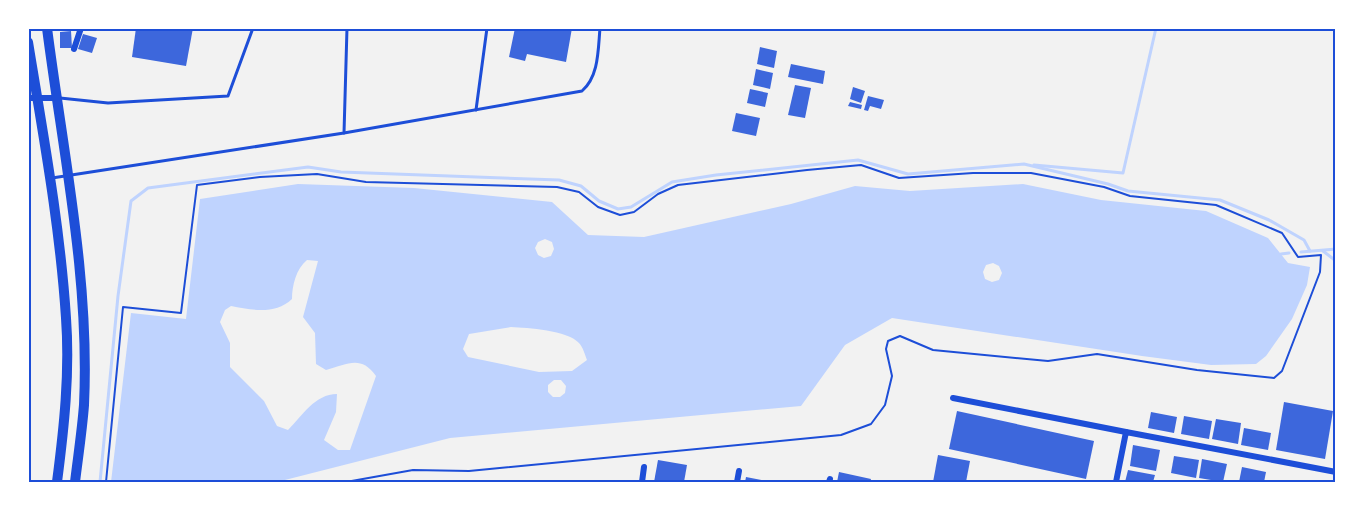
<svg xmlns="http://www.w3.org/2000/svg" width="1364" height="511" viewBox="0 0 1364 511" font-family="'IBM Plex Sans',sans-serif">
<rect width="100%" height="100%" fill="#f2f2f2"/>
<path fill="#bfd3fe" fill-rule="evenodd" d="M298 184 414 188 552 202 588 235 644 237 791 204 855 186 910 191 1023 184 1101 200 1206 211 1268 238 1288 263 1310 267 1307 285 1292 319 1266 356 1256 364 1211 365 1142 356 892 318 845 345 801 406 450 438 277 482H111L131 313 186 319 200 199ZM545 239 552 242 554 249 551 256 544 258 538 255 535 248 538 242ZM307 260 318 261 303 317 315 333 316 364 326 370C348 364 361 355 376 376L350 450H338L324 440 336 412 337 394C315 394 302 416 288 430L277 426 264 401 230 367V343L220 322 225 310 231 306C252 310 275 315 292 299 292 286 296 269 307 260ZM993 263 999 266 1002 273 999 280 992 282 985 279 983 272 986 265ZM511 327C528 328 567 330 579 343 583 347 585 355 587 360L572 371 539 372 468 357 463 349 469 334ZM554 380H561L566 386 565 393 560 397H553L548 392V385Z"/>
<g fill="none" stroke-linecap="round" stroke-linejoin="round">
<g stroke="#bfd3fe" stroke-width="3">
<path d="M1034 165 1123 173 1156 28"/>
<path d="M1323 251 1336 261"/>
<path d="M1301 252 1336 249"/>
<path d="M1281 254 1289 253"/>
<path d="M100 482 118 296 131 201 148 188 308 167 341 172 559 180 581 186 599 201 618 209 631 207 672 182 716 175 858 160 908 174 1024 164 1108 184 1128 191 1220 200 1269 220 1304 240 1310 251"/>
</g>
</g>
<g fill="#3d67dc">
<path d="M136 28H193L186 66 132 57Z"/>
<path d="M515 28H572L566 62 527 54 525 61 509 57Z"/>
<path d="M71 31 72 48H60V32Z"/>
<path d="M83 34 97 38 92 53 78 49Z"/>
<path d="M760 47 777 51 774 68 757 64Z"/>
<path d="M791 64 825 71 823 84 788 77Z"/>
<path d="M756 69 773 73 770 89 753 85Z"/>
<path d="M795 85 811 88 805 118 788 115Z"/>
<path d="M853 87 865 91 861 103 850 99Z"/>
<path d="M750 89 768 93 765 107 747 103Z"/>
<path d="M868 96 884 100 881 109 870 106 868 111 864 110Z"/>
<path d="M850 102 862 105 861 109 848 106Z"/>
<path d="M736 113 760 118 756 136 732 131Z"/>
<path d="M1284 402 1333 411 1325 459 1276 450Z"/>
<path d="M957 411 1094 441 1086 479 949 449Z"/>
<path d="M1151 412 1177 417 1174 433 1148 428Z"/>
<path d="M1184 416 1212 421 1209 439 1181 434Z"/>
<path d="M1216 419 1241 423 1238 444 1212 439Z"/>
<path d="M1244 428 1271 433 1268 450 1241 445Z"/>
<path d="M1133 445 1160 450 1156 471 1130 466Z"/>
<path d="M938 455 970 461 966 482H933Z"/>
<path d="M1174 456 1199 460 1196 478 1171 473Z"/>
<path d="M1202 459 1227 464 1223 482 1199 478Z"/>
<path d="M658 460 687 465 684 482H654Z"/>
<path d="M1242 467 1266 472 1264 482H1239Z"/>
<path d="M1128 470 1155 475 1153 482H1125Z"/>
<path d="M839 472 871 479 870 482H837Z"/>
<path d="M746 477 767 481V482H745Z"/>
</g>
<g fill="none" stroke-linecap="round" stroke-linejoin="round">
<path stroke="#1d4ed8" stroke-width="2" d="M106 482 123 307 181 313 197 185 260 177 317 174 366 182 557 187 579 192 598 207 620 215 634 212 658 194 678 185 807 170 861 165 899 178 973 173H1031L1104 187 1130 196 1216 205 1282 233 1298 257 1321 255 1320 272 1282 371 1274 378 1197 370 1097 354 1048 361 933 350 900 336 888 341 886 349 892 376 885 405 871 424 841 435 469 471 413 470 346 482"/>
<g stroke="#1d4ed8" stroke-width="3">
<path d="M60 98 108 103 228 96 253 28"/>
<path d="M476 110 487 28"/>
<path d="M344 133 582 91C599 76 598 50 600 28"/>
<path d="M52 178 344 133 347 28"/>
</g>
<g stroke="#1d4ed8" stroke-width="6">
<path d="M74 49 81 28"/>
<path d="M28 98H55"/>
<path d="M953 398 1126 432"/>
<path d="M642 482 644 467"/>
<path d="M737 482 739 471"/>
<path d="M829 482 830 479"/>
<path d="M1116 482 1126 432 1336 472"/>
</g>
<g stroke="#1d4ed8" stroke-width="10">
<path d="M47 28C63 153 90 279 84 405 82 431 78 457 75 482"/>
<path d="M28 42C43 134 60 225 66 318 70 373 64 428 57 482"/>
</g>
</g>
<rect width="1364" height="511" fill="none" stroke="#ffffff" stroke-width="60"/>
<rect x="30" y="30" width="1304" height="451" fill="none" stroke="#1d4ed8" stroke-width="2"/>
</svg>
